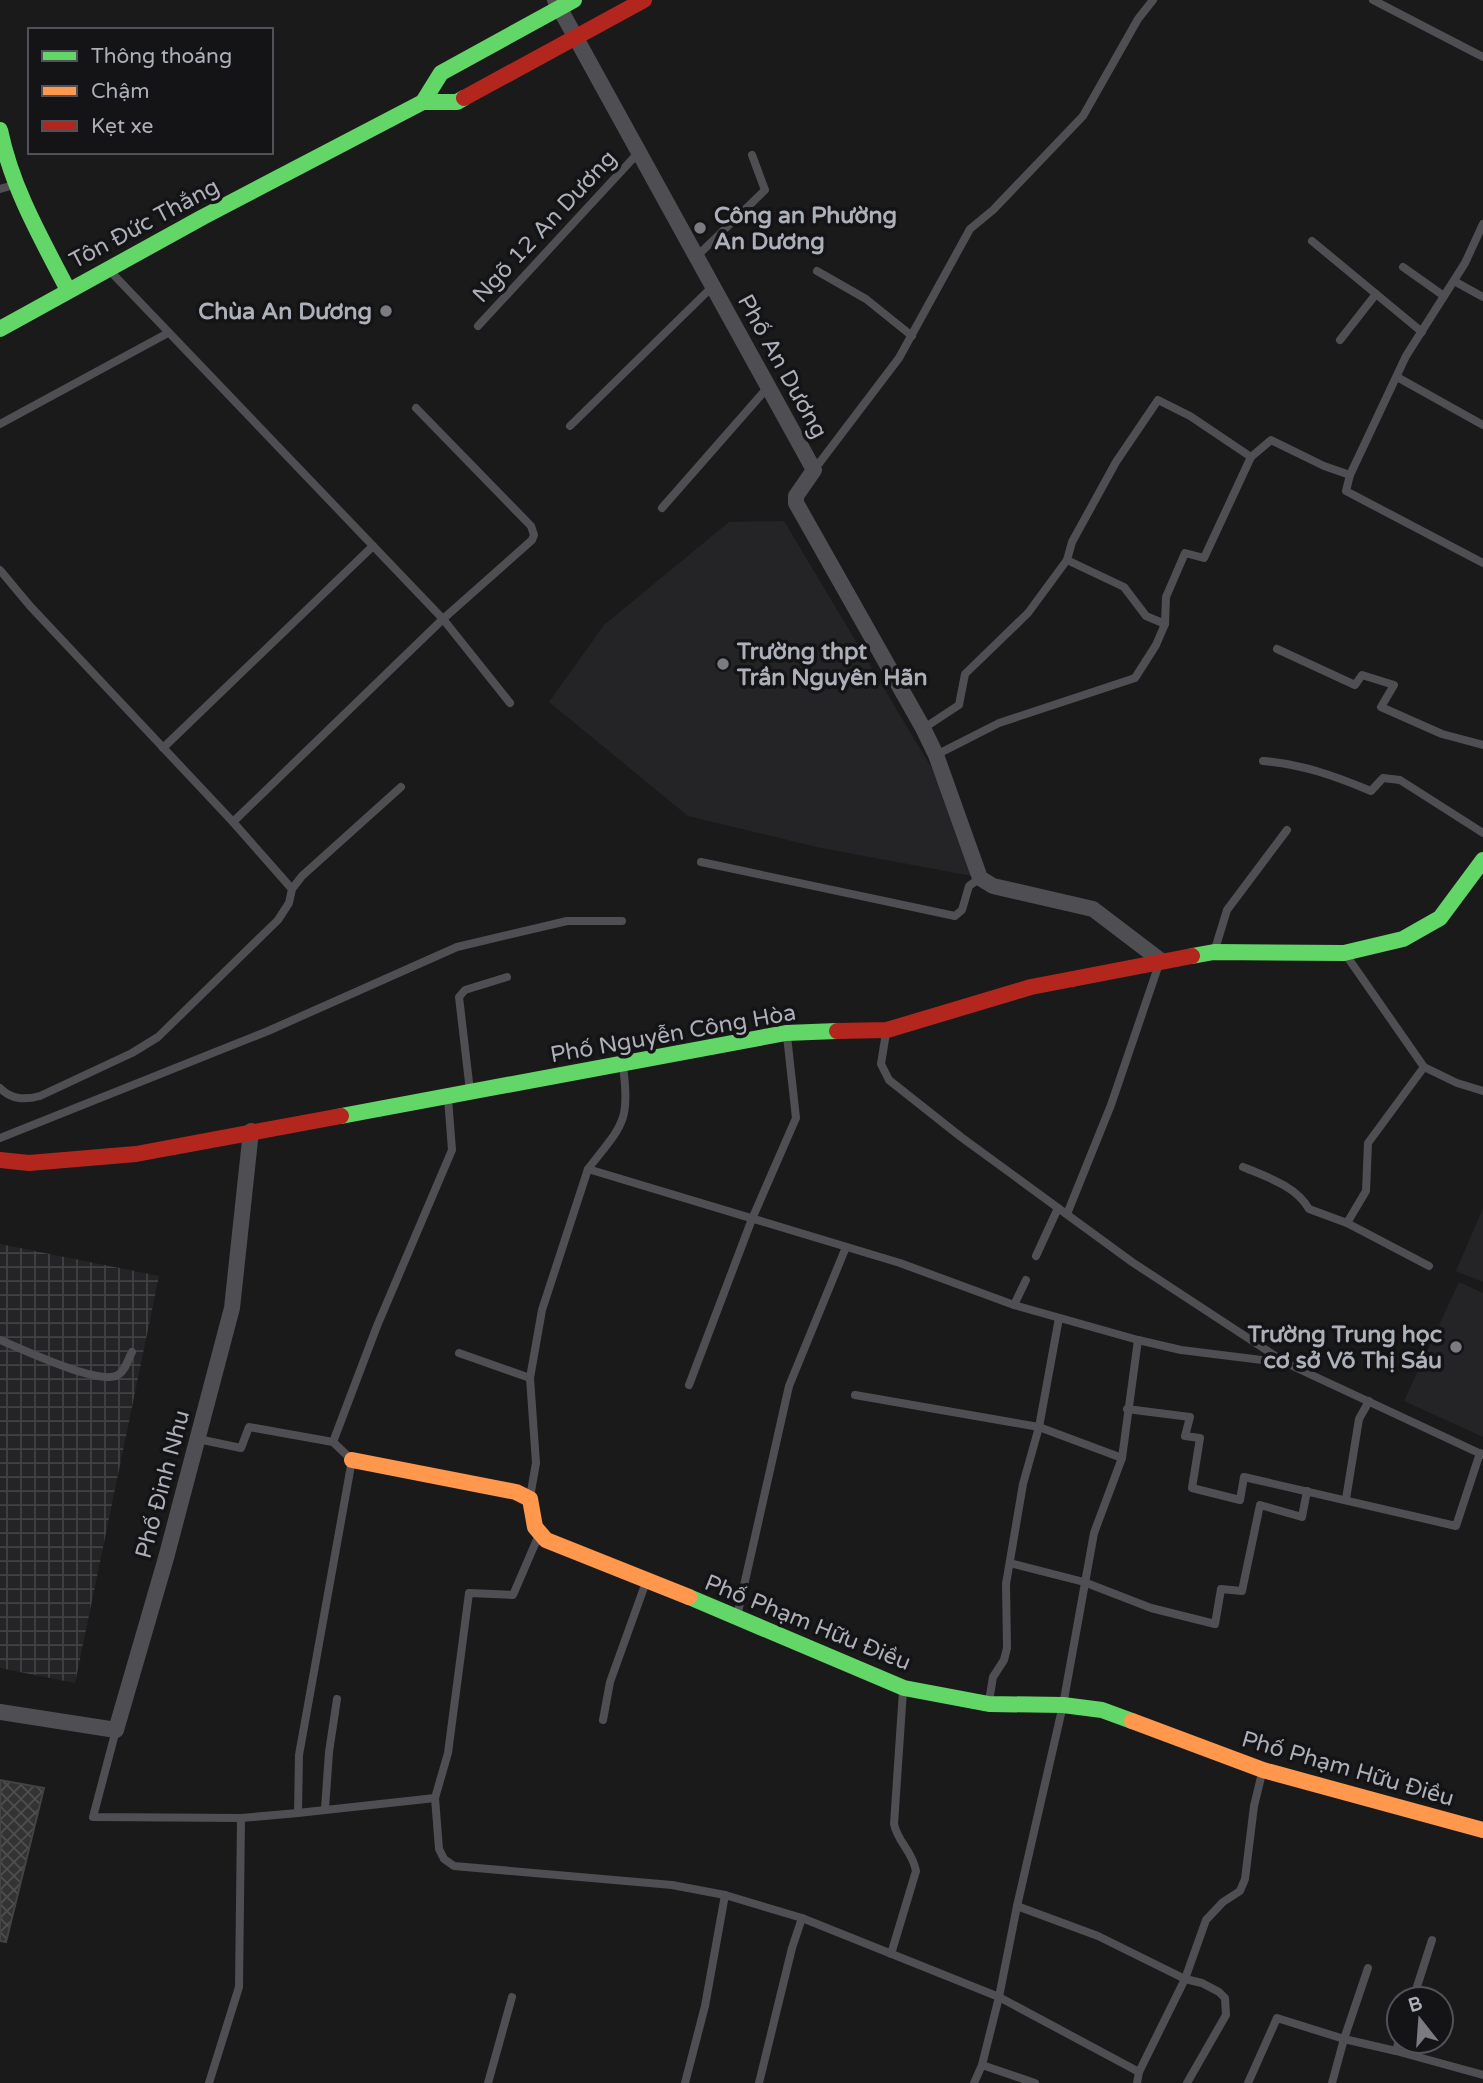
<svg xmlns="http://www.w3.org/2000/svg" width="1483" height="2083" viewBox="0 0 1483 2083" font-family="'Varela Round',sans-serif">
<defs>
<pattern id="industrial-grid" width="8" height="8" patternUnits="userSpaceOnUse" patternTransform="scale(1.75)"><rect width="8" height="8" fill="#242426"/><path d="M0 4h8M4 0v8" fill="none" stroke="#414143"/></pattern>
<pattern id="building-cross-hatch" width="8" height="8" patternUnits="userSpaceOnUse" patternTransform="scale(1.75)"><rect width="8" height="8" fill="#333334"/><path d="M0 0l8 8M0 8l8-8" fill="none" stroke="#4e4e4f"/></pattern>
</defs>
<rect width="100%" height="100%" fill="#1a1a1a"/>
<g fill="#242426">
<path d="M784 521 934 772 972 876 821 848 688 816 549 702 604 625 729 522Z"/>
<path d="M1483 1208V1282L1456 1271Z"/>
<path d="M1459 1282 1483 1293V1437L1404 1401Z"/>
</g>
<path fill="url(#industrial-grid)" d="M0 1244 159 1276 75 1683 0 1668Z"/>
<path fill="url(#building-cross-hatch)" stroke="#434346" stroke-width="2" d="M0 1780 44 1788 6 1942 0 1941Z"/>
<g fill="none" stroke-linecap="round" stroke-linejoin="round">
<g stroke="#4f4f53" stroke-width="8">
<path d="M1373 0 1483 57"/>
<path d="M0 189 14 185"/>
<path d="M1483 224 1465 263 1406 356 1350 475 1346 491 1483 563"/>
<path d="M1312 241 1422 332"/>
<path d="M696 257 765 190 752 155"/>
<path d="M1403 267 1444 296"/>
<path d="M110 271 443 619 510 703"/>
<path d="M817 271 866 299 912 336"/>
<path d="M1454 281 1483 297"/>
<path d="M478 326 639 152"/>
<path d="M1340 340 1376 294"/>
<path d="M1397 377 1483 425"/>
<path d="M0 424 168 333"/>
<path d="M570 426 712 287"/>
<path d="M814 470 899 358 970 229 993 210 1083 116 1138 19 1153 0"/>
<path d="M662 508 768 387"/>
<path d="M0 570 30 606 233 822 292 889"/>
<path d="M1165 624 1146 616 1124 587 1067 560 1072 542 1116 462 1158 400 1190 416 1251 457"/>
<path d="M1277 649 1355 685 1362 675 1394 685 1381 707 1442 734 1483 745"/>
<path d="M924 728 959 705 965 674 1028 613 1067 560"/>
<path d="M163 748 373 546"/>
<path d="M936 755 999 723 1135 678 1156 645 1165 624 1166 597 1185 553 1204 558 1251 457 1271 440 1324 466 1350 475"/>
<path d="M1263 761C1302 764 1335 776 1371 791L1383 778 1400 780 1483 833"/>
<path d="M233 822 443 619 532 540 534 535 531 526 416 408"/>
<path d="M701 862 955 916 962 910 969 886 980 878"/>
<path d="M1215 949 1227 910 1287 830"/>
<path d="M1346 955 1424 1067 1368 1143 1366 1191 1347 1223"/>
<path d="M886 1033 881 1064 889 1080 961 1137 1132 1262 1286 1363 1483 1455"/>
<path d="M623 1067C631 1123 621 1126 588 1169L900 1263 1014 1305 1138 1340 1181 1350 1286 1363"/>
<path d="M1424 1067 1457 1083 1483 1091"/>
<path d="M0 1088C12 1100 25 1100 40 1096L132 1053 158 1037 278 920 289 903 292 889 302 876 401 787"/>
<path d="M470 1091 459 997 465 990 507 977"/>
<path d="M0 1138 268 1031 457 947 567 921H622"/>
<path d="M1243 1167C1267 1177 1296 1186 1309 1209L1347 1223 1429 1266"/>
<path d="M1067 1214 1111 1105 1158 967"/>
<path d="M1036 1256 1058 1208"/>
<path d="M1014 1305 1026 1280"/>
<path d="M0 1340C22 1349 99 1386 118 1375 126 1370 128 1359 132 1352"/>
<path d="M459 1353 530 1378"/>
<path d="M689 1385 752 1219 796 1118 787 1036"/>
<path d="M855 1395 1039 1427 1122 1458"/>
<path d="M1127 1409 1190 1417 1185 1436 1200 1438 1192 1488 1240 1500 1244 1477 1456 1526 1480 1453"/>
<path d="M198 1439 241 1448 249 1427 333 1442"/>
<path d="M530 1497 536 1463 530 1378 542 1310 588 1169"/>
<path d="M1346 1499 1359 1419 1369 1401"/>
<path d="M538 1537 513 1595 469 1593 448 1753 435 1798 439 1849 444 1859 454 1866 672 1885 725 1895 802 1918 999 1997 1139 2072"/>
<path d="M1010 1563 1084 1582 1151 1608 1215 1624 1221 1589 1242 1591 1260 1505 1302 1517 1307 1491"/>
<path d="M738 1612 789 1386 846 1247"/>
<path d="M989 1701 993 1677 1004 1660 1007 1648 1006 1584 1023 1484 1039 1427 1059 1318"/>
<path d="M603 1720 610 1682 646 1582"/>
<path d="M116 1730 93 1817 241 1818 298 1813"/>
<path d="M435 1798 298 1813 299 1755 352 1460 333 1442 377 1326 452 1150 448 1098"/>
<path d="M325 1809 329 1752 337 1699"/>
<path d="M1017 1906 1098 1936 1185 1979 1202 1983 1219 1992 1225 1998 1226 2015 1187 2083"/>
<path d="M891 1954 916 1871C912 1850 898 1843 894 1824L903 1691"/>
<path d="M1413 1999 1432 1940"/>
<path d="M1396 2051 1399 2040"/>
<path d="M982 2065 1035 2083"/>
<path d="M209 2083 239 1987 241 1818"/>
<path d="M488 2083 512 1997"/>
<path d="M685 2083 705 2006 725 1895"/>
<path d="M759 2083 792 1948 802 1918"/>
<path d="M974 2083 982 2065 999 1997 1017 1906 1063 1705 1094 1533 1122 1458 1138 1340"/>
<path d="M1137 2083 1139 2072 1185 1979 1206 1920 1223 1902 1240 1891 1245 1879 1254 1806 1262 1773"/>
<path d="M1248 2083 1277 2018 1344 2039 1368 1968"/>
<path d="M1332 2083 1344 2039 1396 2051 1483 2075"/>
</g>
<g stroke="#4f4f53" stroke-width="16">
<path d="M555 0 814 470 796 496V503L923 728 936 755 980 878 993 886 1093 909 1160 960"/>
<path d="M0 1712 116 1730 166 1558 232 1308 251 1131"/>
</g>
<g stroke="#63d668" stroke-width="16">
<path d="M423 102 441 73 574 0"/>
<path d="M0 130C12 188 41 238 68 290"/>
<path d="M0 329 203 217 423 102H457L464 98"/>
<path d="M1192 956 1214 952 1344 953 1403 939 1440 918 1483 860"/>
<path d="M341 1116 786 1033 837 1031"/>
<path d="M689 1597 904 1688 989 1704 1063 1705 1102 1710 1132 1721"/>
</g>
<g stroke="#ff974d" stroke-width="16">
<path d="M352 1460 516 1492 530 1499 535 1527 546 1540 689 1597"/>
<path d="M1132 1721 1263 1770 1483 1830"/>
</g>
<g stroke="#b3261e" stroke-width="16">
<path d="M464 98 644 0"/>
<path d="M837 1031 887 1030 1031 987 1192 956"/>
<path d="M0 1160 29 1163 136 1154 341 1116"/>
</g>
</g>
<g fill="#7a7c81" stroke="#141416" stroke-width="2.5">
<circle cx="700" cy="228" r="7"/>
<circle cx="386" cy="311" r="7"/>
<circle cx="723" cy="664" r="7"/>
<circle cx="1456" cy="1347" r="7"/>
</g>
<g text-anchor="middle" stroke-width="7" stroke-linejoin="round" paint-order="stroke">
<g font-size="23" font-weight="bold" fill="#adb0b9" stroke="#141416" text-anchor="start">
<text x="714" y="223">Công an Phường<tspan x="714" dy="26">An Dương</tspan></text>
<text x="372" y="319" text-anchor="end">Chùa An Dương</text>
<text x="737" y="659">Trường thpt<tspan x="737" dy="26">Trần Nguyên Hãn</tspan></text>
<text x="1442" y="1342" text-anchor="end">Trường Trung học<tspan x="1442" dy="26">cơ sở Võ Thị Sáu</tspan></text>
</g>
<g font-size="23" fill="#adb0b9" stroke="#141416">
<text transform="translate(144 223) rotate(-28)" y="8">Tôn Đức Thắng</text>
<text transform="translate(544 226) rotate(-47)" y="8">Ngõ 12 An Dương</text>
<text transform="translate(783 366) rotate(61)" y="8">Phố An Dương</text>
<text transform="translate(673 1033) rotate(-10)" y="8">Phố Nguyễn Công Hòa</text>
<text transform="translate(162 1484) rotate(-75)" y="8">Phố Đinh Nhu</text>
<text transform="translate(808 1622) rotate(22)" y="8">Phố Phạm Hữu Điều</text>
<text transform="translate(1348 1768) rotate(16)" y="8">Phố Phạm Hữu Điều</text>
</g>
</g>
<rect x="28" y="28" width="245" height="126" fill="#141416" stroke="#515257" stroke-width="2"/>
<rect x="42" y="51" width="35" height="10" fill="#63d668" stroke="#515257" stroke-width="2"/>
<text x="91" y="63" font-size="21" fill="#adb0b9">Thông thoáng</text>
<rect x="42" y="86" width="35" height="10" fill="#ff974d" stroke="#515257" stroke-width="2"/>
<text x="91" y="98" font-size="21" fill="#adb0b9">Chậm</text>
<rect x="42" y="121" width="35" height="10" fill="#b3261e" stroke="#515257" stroke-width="2"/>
<text x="91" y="133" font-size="21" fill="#adb0b9">Kẹt xe</text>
<g transform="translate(1420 2020) rotate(343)"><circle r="33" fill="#141416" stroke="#515257" stroke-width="2"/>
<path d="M0-5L12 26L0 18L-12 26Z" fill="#7a7c81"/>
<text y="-10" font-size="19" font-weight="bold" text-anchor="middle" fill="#adb0b9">B</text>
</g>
</svg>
